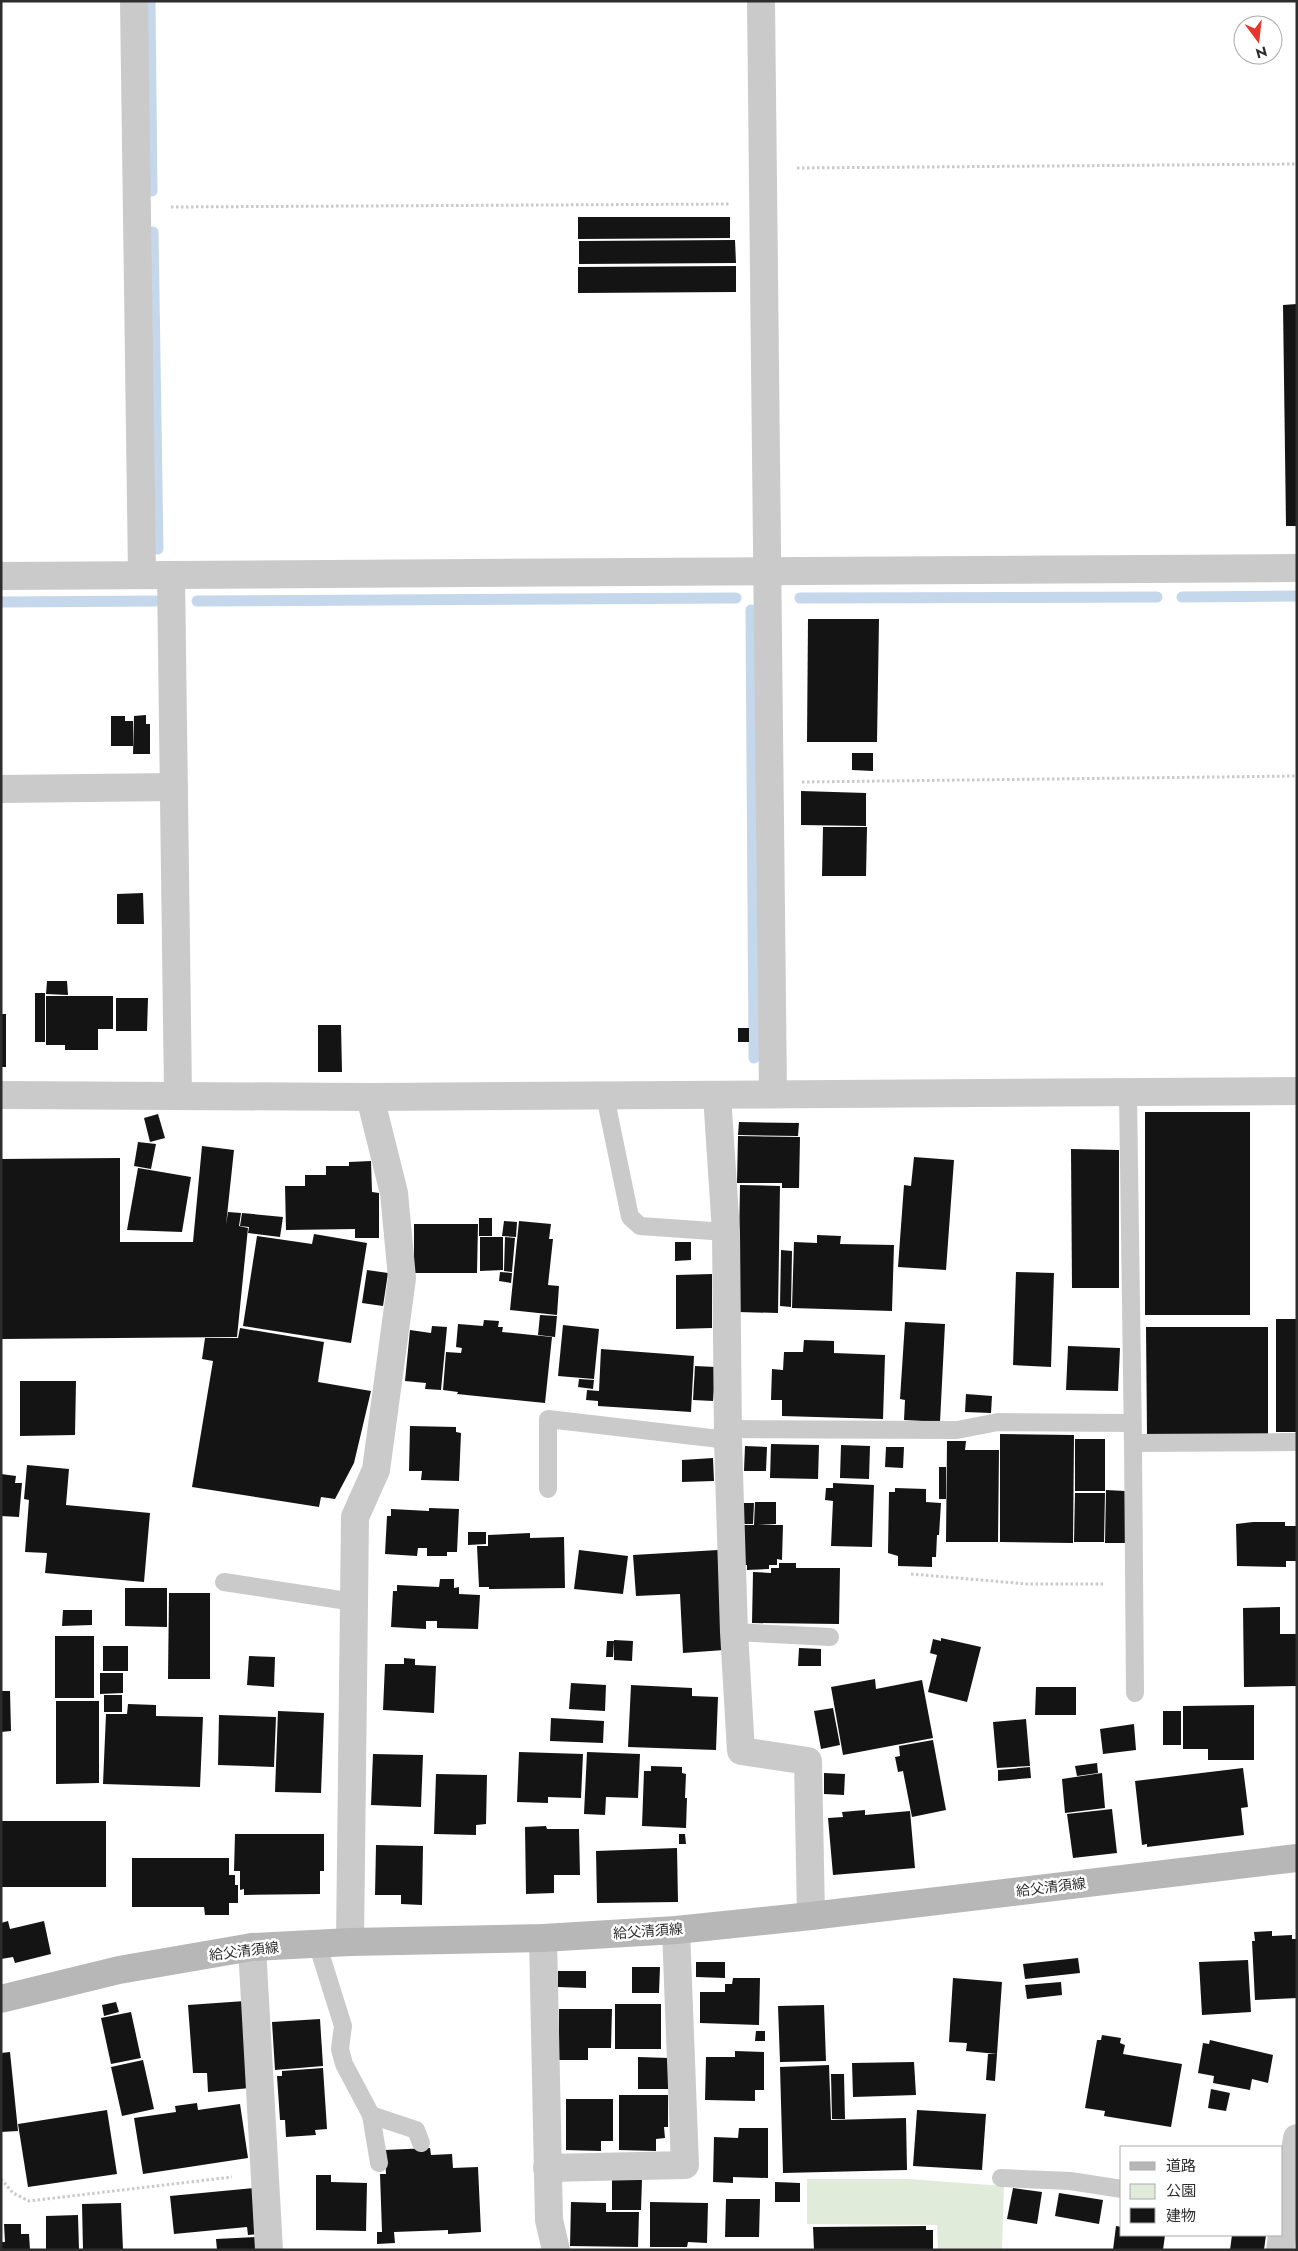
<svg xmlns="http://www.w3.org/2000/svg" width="1298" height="2251" viewBox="0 0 1298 2251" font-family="Jost,'Noto Sans JP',sans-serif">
<rect width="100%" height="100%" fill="#fff"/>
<path fill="#e1ebda" d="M807 2179H908L1004 2186 1002 2250H938L937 2225 807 2224Z"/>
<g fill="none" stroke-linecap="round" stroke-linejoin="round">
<g stroke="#c5d7eb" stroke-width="11">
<path d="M150 1 152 191"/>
<path d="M153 232 158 549"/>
<path d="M1182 597 1297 596"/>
<path d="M800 598 1157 597"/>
<path d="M197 601 736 598"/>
<path d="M1 602 156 601"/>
<path d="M751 610 754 1058"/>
</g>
</g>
<g fill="#141414">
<path d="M578 217H730V238L578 239Z"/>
<path d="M735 240 736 263 579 264V241Z"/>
<path d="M736 266V292L578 293V267Z"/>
<path d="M1297 304V526H1286L1283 305Z"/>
<path d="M808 619H879L877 742H807Z"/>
<path d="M146 715V724H150V754H133L134 716Z"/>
<path d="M111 716H125V721H133V746H111Z"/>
<path d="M852 753H873V771L852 770Z"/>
<path d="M801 791 866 793V826L801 825Z"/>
<path d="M823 827H867L866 876H822Z"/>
<path d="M143 893 144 924H117V894Z"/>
<path d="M47 981H67L68 995 46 994Z"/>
<rect x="35" y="993" width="10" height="49"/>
<path d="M46 996H113V1029H98V1050H65V1045H46Z"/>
<path d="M116 998H148L147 1031H116Z"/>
<rect x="1" y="1014" width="5" height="53"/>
<path d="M318 1025H341L342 1072H318Z"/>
<rect x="738" y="1028" width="11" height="14"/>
<rect x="1145" y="1112" width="105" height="203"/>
<path d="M158 1114 165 1138 150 1142 144 1118Z"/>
<path d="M739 1122 799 1123 798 1136 738 1135Z"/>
<path d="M738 1136 800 1137 799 1188H782V1183H737Z"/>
<path d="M138 1142 156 1144 151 1169 134 1166Z"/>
<path d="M202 1146 234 1150 226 1225 228 1212 241 1213 239 1226 248 1228 237 1337 1 1339V1159L120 1158V1242H193Z"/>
<path d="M1071 1149 1119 1150V1288H1072Z"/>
<path d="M914 1157 954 1160 946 1270 898 1267 904 1185 911 1186Z"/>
<path d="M371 1161 372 1192 379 1193V1238H355V1229L286 1230 285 1186H305V1175H326V1166H349V1162Z"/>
<path d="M138 1168 191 1177 182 1232 127 1230Z"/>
<path d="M740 1185 780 1186 778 1313 738 1312Z"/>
<path d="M242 1213 283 1217 280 1237 248 1233 249 1227 240 1226Z"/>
<rect x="479" y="1218" width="13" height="18"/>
<path d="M504 1221 517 1222 516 1237 502 1236Z"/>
<path d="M519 1221 551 1224 549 1239H553L548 1285 559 1286 557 1315 510 1310Z"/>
<path d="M414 1224H478L477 1273H414Z"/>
<path d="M314 1234 367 1243 351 1343 243 1326 257 1236 312 1244Z"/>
<path d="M817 1235 841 1236 840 1244 894 1245 892 1311 792 1308 794 1242 817 1243Z"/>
<path d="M480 1237H503V1270L480 1271Z"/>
<path d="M505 1237 515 1238 512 1272 504 1271Z"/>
<path d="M675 1242H691V1260L675 1261Z"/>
<path d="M781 1250 792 1251 791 1307 780 1306Z"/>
<path d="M367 1270 388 1273 383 1306 362 1303Z"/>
<path d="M500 1272 512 1273 511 1283 499 1281Z"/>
<path d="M1016 1272 1054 1273 1051 1367 1013 1365Z"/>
<path d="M712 1274V1328L676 1329V1275Z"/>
<path d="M540 1315 557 1316 555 1337 538 1335Z"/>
<rect x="1276" y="1319" width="21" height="113"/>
<path d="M484 1320 499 1321 498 1327H503L502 1332 552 1337 545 1403 457 1394 458 1392 443 1390 446 1352 461 1353 462 1348 456 1347 458 1324 483 1326Z"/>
<path d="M905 1322 945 1324 940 1422 904 1420 905 1400 900 1399Z"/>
<path d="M563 1325 599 1329 594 1379 558 1376Z"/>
<path d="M432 1326 447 1327 441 1390 425 1389 426 1383 405 1381 410 1330 431 1333Z"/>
<path d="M1146 1327H1268V1434H1147Z"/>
<path d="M240 1328 324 1342 318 1382 371 1391 354 1463 335 1499 321 1497 319 1507 192 1487 213 1361 202 1359 205 1338H238Z"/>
<path d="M804 1340 834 1341V1353L885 1355 883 1419 782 1416V1400H771L772 1369 783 1370 784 1352H803Z"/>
<path d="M1068 1346 1120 1348 1118 1391 1066 1390Z"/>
<path d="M601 1349 694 1356 691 1412 598 1406V1401L586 1400 587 1390 599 1391Z"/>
<path d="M695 1366 716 1367 713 1401 693 1400Z"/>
<path d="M579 1379 594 1380 593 1389 578 1387Z"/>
<path d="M20 1381H76L75 1435 20 1436Z"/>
<path d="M966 1394 992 1396 991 1413 965 1412Z"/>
<path d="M410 1426 456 1427V1432L461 1433 459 1481 421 1480 422 1471H409Z"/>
<path d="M1000 1434 1074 1435 1073 1543 1000 1542Z"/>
<rect x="1075" y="1439" width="30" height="52"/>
<path d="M947 1441H966L965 1450H999L998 1542H946Z"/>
<path d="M771 1444 819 1445 818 1479 770 1478Z"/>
<path d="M841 1445 870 1446 869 1479 840 1478Z"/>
<path d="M745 1446 767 1447 766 1471H744Z"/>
<path d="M886 1447H904L903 1468 885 1467Z"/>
<path d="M713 1458 714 1481 682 1482V1460Z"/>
<path d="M27 1465 69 1469 66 1505 150 1513 144 1582 45 1573 47 1553 25 1552 29 1500 24 1499Z"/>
<rect x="939" y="1467" width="7" height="32"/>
<path d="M1 1474 16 1476 15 1483H22L19 1517 1 1516Z"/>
<path d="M833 1483 874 1485 872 1547 831 1546 833 1501 825 1500 826 1488H833Z"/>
<path d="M895 1488 926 1489V1502L941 1503 939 1535H937L936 1557H932V1567L898 1566V1556L888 1553 889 1492H895Z"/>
<path d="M1106 1490 1125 1491V1543H1105Z"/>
<path d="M1075 1493H1105L1104 1542H1074Z"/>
<path d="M755 1502H776V1524L757 1525H783L782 1560 777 1559V1565H769V1569L747 1570V1565H742V1525H754Z"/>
<path d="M740 1503H754L753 1524H740Z"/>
<path d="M429 1508 459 1509 457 1552H447V1556H427V1548H418L417 1556 385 1554 387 1516H391V1509L429 1511Z"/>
<path d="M1253 1522H1285V1526H1297V1561H1286V1567L1237 1566 1236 1524Z"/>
<path d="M468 1532H486V1544L468 1545Z"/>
<path d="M530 1533V1538L564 1537 565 1588 489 1589V1587H479L477 1546H488V1535Z"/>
<path d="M579 1550 628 1556 623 1594 574 1589Z"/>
<path d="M718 1550 724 1650 683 1653 680 1594 636 1596 633 1555Z"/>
<path d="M779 1563H796V1568H840L839 1624 752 1623 753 1572 771 1573V1568H779Z"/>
<path d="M440 1579H454V1588L459 1587V1594L480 1595 478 1629 437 1628V1621H426V1629L391 1627 393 1591H397V1585L439 1587Z"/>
<path d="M125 1588H167V1627L125 1626Z"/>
<path d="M169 1593H210V1679H168Z"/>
<path d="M1280 1607V1634H1297V1686L1244 1687 1243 1608Z"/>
<path d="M63 1610H92V1625L62 1626Z"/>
<rect x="55" y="1636" width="39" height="62"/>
<path d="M941 1638 981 1647 967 1702 928 1692 937 1655 930 1653 933 1639 941 1641Z"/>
<path d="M614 1640 633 1641 632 1661 614 1660Z"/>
<path d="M607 1641H614L613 1657H606Z"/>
<rect x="103" y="1646" width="25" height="25"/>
<path d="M799 1648 821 1649V1666H798Z"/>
<path d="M249 1656 275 1657 274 1687 247 1685Z"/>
<path d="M404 1658 415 1659V1665L436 1666 434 1713 383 1710 385 1664H404Z"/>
<path d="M100 1673H123V1693L100 1694Z"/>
<path d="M875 1679 876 1689 922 1680 933 1738 843 1755 831 1687Z"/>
<path d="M571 1683 606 1685 605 1711 569 1709Z"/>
<path d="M631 1685 692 1688V1696L718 1697 716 1750 628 1747Z"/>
<path d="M1036 1687H1076V1715H1035Z"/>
<path d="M1 1691H10L11 1731 1 1732Z"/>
<rect x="104" y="1695" width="18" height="17"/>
<path d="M56 1701H99V1783L56 1784Z"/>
<path d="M128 1704 156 1705V1716L203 1717 200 1787 103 1784 106 1714H127Z"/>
<path d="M1254 1705V1760H1208V1749H1183V1706Z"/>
<path d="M833 1708 840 1745 821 1749 814 1711Z"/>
<path d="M278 1711 324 1713 321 1793 275 1792Z"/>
<rect x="1163" y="1711" width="18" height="34"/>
<path d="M219 1715 276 1717 274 1767 218 1765Z"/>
<path d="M551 1718 604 1721 603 1743 550 1741Z"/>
<path d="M1026 1719 1030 1766 997 1768 993 1722Z"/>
<path d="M1134 1724 1136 1750 1103 1754 1100 1729Z"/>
<path d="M933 1740 946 1810 912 1817 903 1771 898 1772 895 1757 900 1756 899 1746Z"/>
<path d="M519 1752 583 1754 581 1798 548 1797V1803L517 1802Z"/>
<path d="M587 1752 640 1754 638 1798 606 1797 605 1815 584 1814Z"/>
<path d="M373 1754 423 1755 421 1807 371 1805Z"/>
<path d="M1097 1763 1098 1773 1077 1776 1075 1766Z"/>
<path d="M651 1766 682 1767V1773L686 1774 685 1798H687L686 1828 642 1826 644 1771H651Z"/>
<path d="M1030 1767 1031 1778 998 1781V1770Z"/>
<path d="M1243 1768 1248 1807 1241 1808 1244 1835 1147 1847V1844L1142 1845 1135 1781Z"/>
<path d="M824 1773 845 1774 844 1795 824 1794Z"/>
<path d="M1102 1773 1105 1808 1065 1813 1062 1779Z"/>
<path d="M436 1774 487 1775 486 1824 476 1825V1835L434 1834Z"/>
<path d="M1112 1809 1117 1853 1073 1858 1067 1814Z"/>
<path d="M865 1810V1815L910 1811 915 1868 833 1875 828 1818 843 1817 842 1812Z"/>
<rect x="1" y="1821" width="105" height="66"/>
<path d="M546 1826 547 1829H579L580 1875H554V1893L526 1894 525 1827Z"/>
<path d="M235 1834H324V1871H320V1894L244 1895V1889L240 1890V1871H234Z"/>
<path d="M679 1834H685L686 1844H679Z"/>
<path d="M376 1845 423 1846 422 1905 401 1904V1895H375Z"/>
<path d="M677 1848 678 1902 597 1903 596 1851Z"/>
<path d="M132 1858H229V1875H235V1885H238V1903H229V1915H205L204 1907H132Z"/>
<path d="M8 1921 10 1929 44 1921 51 1954 15 1963 13 1957 1 1959V1923Z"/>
<path d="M1272 1931V1936L1292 1935V1939H1297V1998L1255 2000 1252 1941H1255L1254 1932Z"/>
<path d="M1078 1958 1080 1973 1025 1979 1023 1964Z"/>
<path d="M1248 1960 1251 2012 1202 2015 1199 1962Z"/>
<path d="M696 1962H725V1978L696 1977Z"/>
<path d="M632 1967H660L659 1993H632Z"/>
<path d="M558 1971H586V1988L558 1987Z"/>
<path d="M733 1978H760L759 2025 700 2023V1992H725V1984H732Z"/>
<path d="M953 1978 1002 1982 997 2054 966 2051 967 2043 949 2042Z"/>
<path d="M1061 1982 1062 1995 1027 1999 1025 1985Z"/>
<path d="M245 2001 250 2088 208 2092 207 2073H193L188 2005Z"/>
<path d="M116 2002 119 2012 104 2016 102 2005Z"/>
<rect x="615" y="2004" width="46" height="45"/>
<path d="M824 2005 826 2061 780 2062 778 2006Z"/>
<path d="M559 2009H612L611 2048H588V2060H559Z"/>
<path d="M131 2012 141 2058 111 2064 101 2018Z"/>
<path d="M320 2019 323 2066 275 2070 272 2022Z"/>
<path d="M756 2031H765V2041H755Z"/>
<path d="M1102 2035 1121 2038 1120 2043 1125 2045 1123 2054 1182 2064 1171 2127 1104 2116 1105 2111 1085 2108 1097 2040H1101Z"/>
<path d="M1210 2040 1273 2055 1268 2083 1252 2079 1250 2090 1213 2083 1214 2076 1198 2073 1203 2043 1209 2044Z"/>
<path d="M735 2051 764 2052V2090H755V2101L705 2100 706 2057H735Z"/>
<path d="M10 2052 18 2131 1 2132V2053Z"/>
<path d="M988 2054H997L995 2081 986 2080Z"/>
<path d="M638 2057 669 2058V2089H638Z"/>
<path d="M143 2060 154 2109 122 2116 111 2067Z"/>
<path d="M914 2062 916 2095 853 2097 852 2063Z"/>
<path d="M829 2065 831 2120 906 2118 907 2170 783 2173 780 2067Z"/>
<path d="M323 2068 327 2129 315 2130 316 2135 286 2137 285 2120H280L277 2076H282V2071Z"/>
<path d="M831 2074H844L845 2119H832Z"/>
<path d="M1211 2089 1230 2093 1226 2111 1208 2108Z"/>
<path d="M619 2095H668V2127H664L665 2138 656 2139V2151L619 2150Z"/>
<path d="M566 2099H613V2141H601V2151L566 2150Z"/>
<path d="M197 2103 198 2110 240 2104 248 2158 143 2174 134 2118 176 2112 175 2106Z"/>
<path d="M107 2110 117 2174 28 2187 18 2124Z"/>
<path d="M917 2110 986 2114 982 2170 913 2166Z"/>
<path d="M739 2128H768V2178L733 2177V2183L713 2182 714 2137 738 2138Z"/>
<path d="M430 2148 431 2155 452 2154 453 2168 478 2167 481 2232 448 2234V2230L394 2232 395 2243 377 2244V2232H382L380 2174H386L385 2150Z"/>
<path d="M316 2175H331V2182L367 2183 366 2231 316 2230Z"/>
<path d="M612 2179 642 2180 641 2210H612Z"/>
<path d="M775 2182 800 2183V2202H775Z"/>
<path d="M254 2188 259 2234 248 2235 247 2227 174 2234 170 2196Z"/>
<path d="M1013 2188 1042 2192 1037 2224 1007 2219Z"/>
<path d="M1059 2193 1103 2200 1099 2224 1055 2216Z"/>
<path d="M726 2199H760L759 2237H725Z"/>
<path d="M571 2202 606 2203V2212H639L638 2247 570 2246Z"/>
<path d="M650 2202 708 2203 707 2243 688 2242 687 2247H650Z"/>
<path d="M121 2203 123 2250H83L82 2204Z"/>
<path d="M78 2215 79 2250H46V2216Z"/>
<path d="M4 2224H21V2234H29L30 2250H1V2242H5Z"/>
<path d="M926 2226V2230H933V2250H814L813 2227Z"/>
<path d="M1116 2226 1122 2227V2235H1165L1163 2250H1113Z"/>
<path d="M1232 2235H1266L1264 2250H1230Z"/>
<path d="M258 2237V2250H217L216 2239Z"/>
</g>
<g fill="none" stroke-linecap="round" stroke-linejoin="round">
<g stroke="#cacaca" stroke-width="3" stroke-dasharray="2.5 2.5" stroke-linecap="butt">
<path d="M797 168 1297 164"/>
<path d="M171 207 730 204"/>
<path d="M802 782 1297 776"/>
<path d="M911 1574 1027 1584H1105"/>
<path d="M1 2179 13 2193 29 2201 232 2177"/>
</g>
<g stroke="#cacaca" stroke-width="18">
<path d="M1128 1093 1133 1443 1297 1442"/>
<path d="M605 1096 630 1217 640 1226 726 1232"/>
<path d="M728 1429 957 1430 998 1422 1132 1423"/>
<path d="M1133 1443 1135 1693"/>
<path d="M548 1489V1419L728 1440"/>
<path d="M224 1582 354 1602"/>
<path d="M734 1632 830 1637"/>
<path d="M317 1943 343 2026 340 2049 344 2064 371 2115 379 2163"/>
<path d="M371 2115 416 2130 421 2143"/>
<path d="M1001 2178 1070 2181 1122 2189"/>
</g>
<g stroke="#cacaca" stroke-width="28">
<path d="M134 1 142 575"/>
<path d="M761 1 773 1094"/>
<path d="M171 575 178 1095"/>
<path d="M1 576 1297 568"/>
<path d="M1 789 174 787"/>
<path d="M1 1095 370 1097 1297 1091"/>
<path d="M717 1095 726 1232 728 1440 734 1632 741 1751 808 1761 811 1916"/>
<path d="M543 1938 549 2220 556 2250"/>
<path d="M350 1942 355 1517 376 1470 402 1278 394 1193 370 1097"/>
<path d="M252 1947 269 2250"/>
<path d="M547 2168 685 2165 676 1930"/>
<path d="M1280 2250 1297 2138"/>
</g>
<path stroke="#b7b7b7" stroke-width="28" d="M1 1999 119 1970 252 1947 350 1942 543 1938 676 1930 811 1916 1297 1858"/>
</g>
<g text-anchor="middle" stroke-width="5" stroke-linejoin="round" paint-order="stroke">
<g font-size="14" fill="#2d2d2d" stroke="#fff">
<text transform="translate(1051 1887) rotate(-7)" y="5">給父清須線</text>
<text transform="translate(648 1931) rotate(-4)" y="5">給父清須線</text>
<text transform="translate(244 1951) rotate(-7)" y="5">給父清須線</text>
</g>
</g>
<rect width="1298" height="2251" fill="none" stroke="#2d2d2d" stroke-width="5"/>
<rect x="1120" y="2146" width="162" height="90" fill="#ffffff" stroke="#ababab"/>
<rect x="1130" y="2162" width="25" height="8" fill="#b7b7b7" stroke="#ababab"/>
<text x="1166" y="2171" font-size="15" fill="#2d2d2d">道路</text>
<rect x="1130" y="2184" width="25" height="15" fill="#e1ebda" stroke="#ababab"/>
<text x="1166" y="2196" font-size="15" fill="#2d2d2d">公園</text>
<rect x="1130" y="2208" width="25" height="15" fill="#141414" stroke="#ababab"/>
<text x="1166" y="2221" font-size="15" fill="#2d2d2d">建物</text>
<g transform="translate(1258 40) rotate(165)"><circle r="24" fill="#ffffff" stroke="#ababab"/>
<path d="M0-4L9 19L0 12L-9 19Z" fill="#e7362c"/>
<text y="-8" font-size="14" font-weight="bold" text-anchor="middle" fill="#2d2d2d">N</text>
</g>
</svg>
